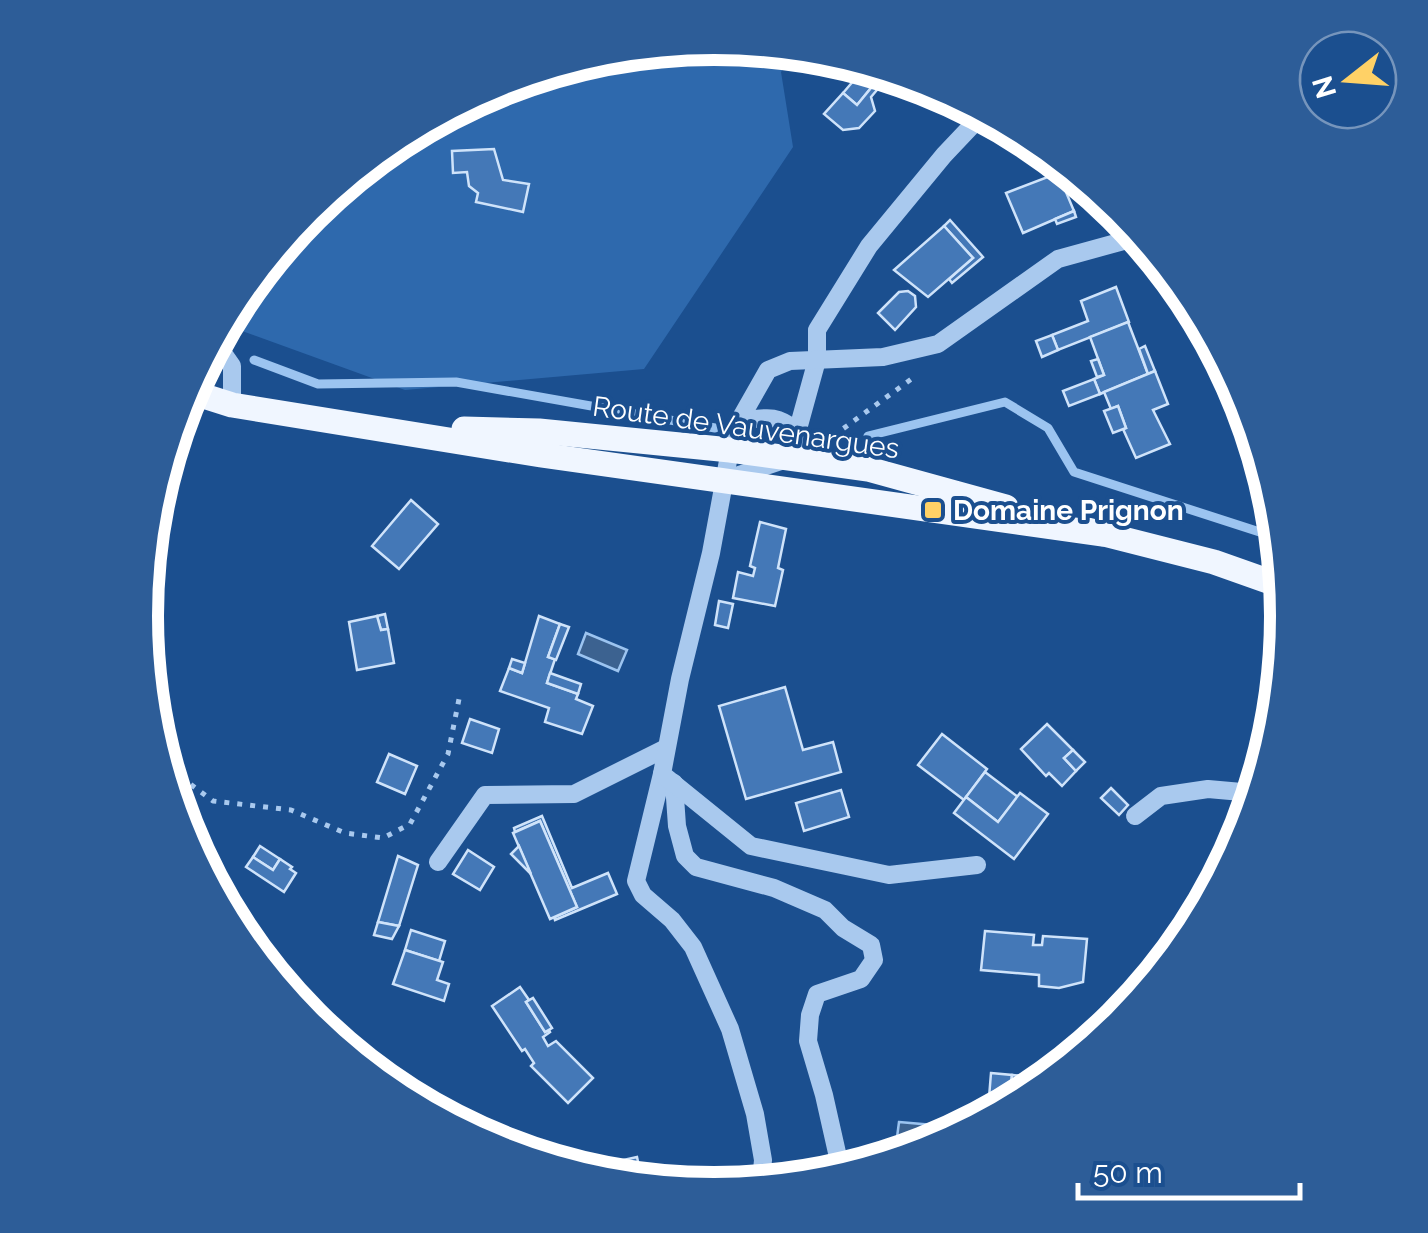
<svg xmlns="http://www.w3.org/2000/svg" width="1428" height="1233" viewBox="0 0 1428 1233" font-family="Raleway,sans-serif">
<rect width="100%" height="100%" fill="#1b4f8f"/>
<path fill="#2e69ad" d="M715 43 790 58 781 72 793 147 644 369 405 390 231 327 309 210 495 86Z"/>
<g fill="#3c6290" stroke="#9cc4f0" stroke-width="2.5">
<path d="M586 633 627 650 618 671 578 654Z"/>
<path d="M899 1122 944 1126 942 1141 928 1148 896 1145Z"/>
</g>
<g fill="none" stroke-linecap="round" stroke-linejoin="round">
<g stroke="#9cc4f0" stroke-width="9">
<path d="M254 360 318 384 456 382 715 428"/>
<path d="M868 436 1005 402 1048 428 1074 472 1272 536"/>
</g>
</g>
<g fill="#4478b7" stroke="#cfe3fa" stroke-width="2.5">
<path d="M861 72 875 83 857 105 843 93Z"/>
<path d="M863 72 887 78 871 97 875 111 859 128 843 130 824 114 843 93 857 105 875 83Z"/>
<path d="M494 149 503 180 529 184 523 212 476 202 478 193 469 186 467 172 453 173 452 151Z"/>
<path d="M1058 173 1074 211 1023 233 1006 193Z"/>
<path d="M1074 211 1076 217 1057 224 1055 219Z"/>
<path d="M950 220 983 257 952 283 949 279 973 258 944 226Z"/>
<path d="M944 226 973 258 928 297 894 270Z"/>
<path d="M1116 287 1129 322 1058 350 1052 335 1088 321 1081 301Z"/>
<path d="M908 291 915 296 916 307 895 330 878 313 899 292Z"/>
<path d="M1128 322 1148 374 1100 394 1094 379 1104 375 1090 337Z"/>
<path d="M1052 335 1058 350 1042 357 1036 341Z"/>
<path d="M1145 346 1155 371 1148 374 1139 349Z"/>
<path d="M1098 359 1104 375 1097 377 1091 361Z"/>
<path d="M1155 371 1168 404 1153 410 1170 444 1136 458 1123 429 1126 428 1118 406 1111 409 1104 392Z"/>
<path d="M1094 379 1100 394 1069 406 1063 391Z"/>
<path d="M1118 406 1126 428 1113 433 1104 411Z"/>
<path d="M411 500 438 524 399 569 372 546Z"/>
<path d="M760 522 786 529 778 568 783 570 775 606 733 598 738 572 753 576 755 568 750 566Z"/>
<path d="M719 601 733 604 728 628 715 625Z"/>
<path d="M385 614 388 629 381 630 377 616Z"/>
<path d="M377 616 381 630 388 629 394 663 357 670 349 622Z"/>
<path d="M539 616 560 624 548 657 555 659 547 683 578 694 576 699 593 706 582 734 545 722 549 708 500 691 509 668 522 673Z"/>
<path d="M560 624 569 627 556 660 548 657Z"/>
<path d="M512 659 525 663 522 673 509 668Z"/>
<path d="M550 673 581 684 578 694 547 683Z"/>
<path d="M785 687 803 750 833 742 841 772 746 799 719 706Z"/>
<path d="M470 719 499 729 492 753 462 743Z"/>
<path d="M1047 724 1073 750 1064 758 1076 771 1062 786 1049 773 1046 776 1021 749Z"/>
<path d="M942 734 987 769 964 800 918 765Z"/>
<path d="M1073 750 1085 762 1076 771 1064 758Z"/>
<path d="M389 754 417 766 405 794 377 782Z"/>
<path d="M985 772 1018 797 998 822 966 797Z"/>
<path d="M1111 788 1128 805 1119 815 1101 798Z"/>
<path d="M841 790 849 817 804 831 796 803Z"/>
<path d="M1020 793 1048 814 1014 859 954 813 966 797 998 822Z"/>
<path d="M542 816 572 888 608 873 617 894 555 920 554 917 577 907 540 821 515 832 514 828Z"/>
<path d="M540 821 577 907 550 919 513 833Z"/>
<path d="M260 846 280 859 273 870 253 857Z"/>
<path d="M519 846 531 874 511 854Z"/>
<path d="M468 850 494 867 480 890 453 874Z"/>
<path d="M398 856 418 865 399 926 378 922Z"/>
<path d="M253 857 273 870 280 859 292 867 290 869 296 873 284 892 246 867Z"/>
<path d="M378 922 399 926 392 939 374 935Z"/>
<path d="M411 930 445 941 439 961 405 950Z"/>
<path d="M985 931 1034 935 1033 945H1042L1043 936 1087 939 1083 982 1059 988 1039 986V975L981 970Z"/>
<path d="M405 950 443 962 437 980 449 984 444 1001 393 984Z"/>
<path d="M520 987 529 1000 526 1002 545 1032 549 1030 550 1032 543 1037 548 1046 556 1041 593 1078 568 1103 531 1066 534 1063 525 1049 522 1051 492 1006Z"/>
<path d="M533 998 552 1028 545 1032 526 1002Z"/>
<path d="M295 1003 313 1014 308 1022Z"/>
<path d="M991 1073 1012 1075 1010 1096 988 1110Z"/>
<path d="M1012 1075 1038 1077 1010 1096Z"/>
<path d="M407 1080 431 1104 402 1085Z"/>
<path d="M637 1157 641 1176 612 1170 610 1163Z"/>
</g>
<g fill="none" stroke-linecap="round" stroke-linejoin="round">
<g stroke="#a9c9ee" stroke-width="5" stroke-dasharray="5 8" stroke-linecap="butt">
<path d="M833 436 917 375"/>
<path d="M170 769 213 801 291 810 345 833 383 838 410 824 448 754 460 694"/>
</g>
<g stroke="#a9c9ee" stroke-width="18">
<path d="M218 346 232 366V405"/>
<path d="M739 421C765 418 775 413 797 431"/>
<path d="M730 478 790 458 817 360V330L869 246 944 155 980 117"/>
<path d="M662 774 636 881 643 895 672 920 693 947 730 1029 755 1114 763 1160 761 1181"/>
<path d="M674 783 677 826 685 856 696 867 774 888 825 910 843 928 871 945 874 960 861 979 817 994 810 1015 808 1041 824 1095 840 1166"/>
<path d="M1135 816 1161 796 1208 789 1253 793"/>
<path d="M438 862 485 795 574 794 666 748"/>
<path d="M977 865 889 875 751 846 662 774 680 679 711 553 730 450 739 421 768 370 790 361 883 357 938 344 1058 259 1138 237"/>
</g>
<g stroke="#f0f6ff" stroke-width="25">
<path d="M188 391 232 405 541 455 1103 534"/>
<path d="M464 429 539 431 730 450 868 469 1006 507"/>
<path d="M1088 530 1214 562 1282 586"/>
</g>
</g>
<rect fill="#ffd166" stroke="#1b4f8f" stroke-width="4" x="923" y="500" width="20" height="20" rx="5"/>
<g text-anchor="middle" stroke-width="8" stroke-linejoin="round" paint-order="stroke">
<g font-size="28" fill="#fff" stroke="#1b4f8f">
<text transform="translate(746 427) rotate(8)" y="10">Route de Vauvenargues</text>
</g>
<g font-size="28" font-weight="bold" fill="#fff" stroke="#1b4f8f" text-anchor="start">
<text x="953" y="520">Domaine Prignon</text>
</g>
</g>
<path d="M0 0H1428V1233H0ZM158 616a556 556 0 1 1 1112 0a556 556 0 1 1-1112 0Z" fill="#2d5d98" fill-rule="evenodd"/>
<path fill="none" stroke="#fff" stroke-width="12" d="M158 616a556 556 0 1 1 1112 0a556 556 0 1 1-1112 0Z"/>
<g transform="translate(1348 80) rotate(253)"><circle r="48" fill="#1b4f8f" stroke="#7695bc" stroke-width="2.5"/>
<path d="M0-8L18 38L0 25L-18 38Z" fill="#ffd166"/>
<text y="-15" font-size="28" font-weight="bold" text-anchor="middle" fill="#ffffff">N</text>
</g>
<path d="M1078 1183v15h222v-15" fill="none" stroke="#ffffff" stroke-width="5"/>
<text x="1093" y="1183" font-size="30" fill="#ffffff" stroke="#1b4f8f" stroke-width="8" paint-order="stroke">50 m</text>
</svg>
